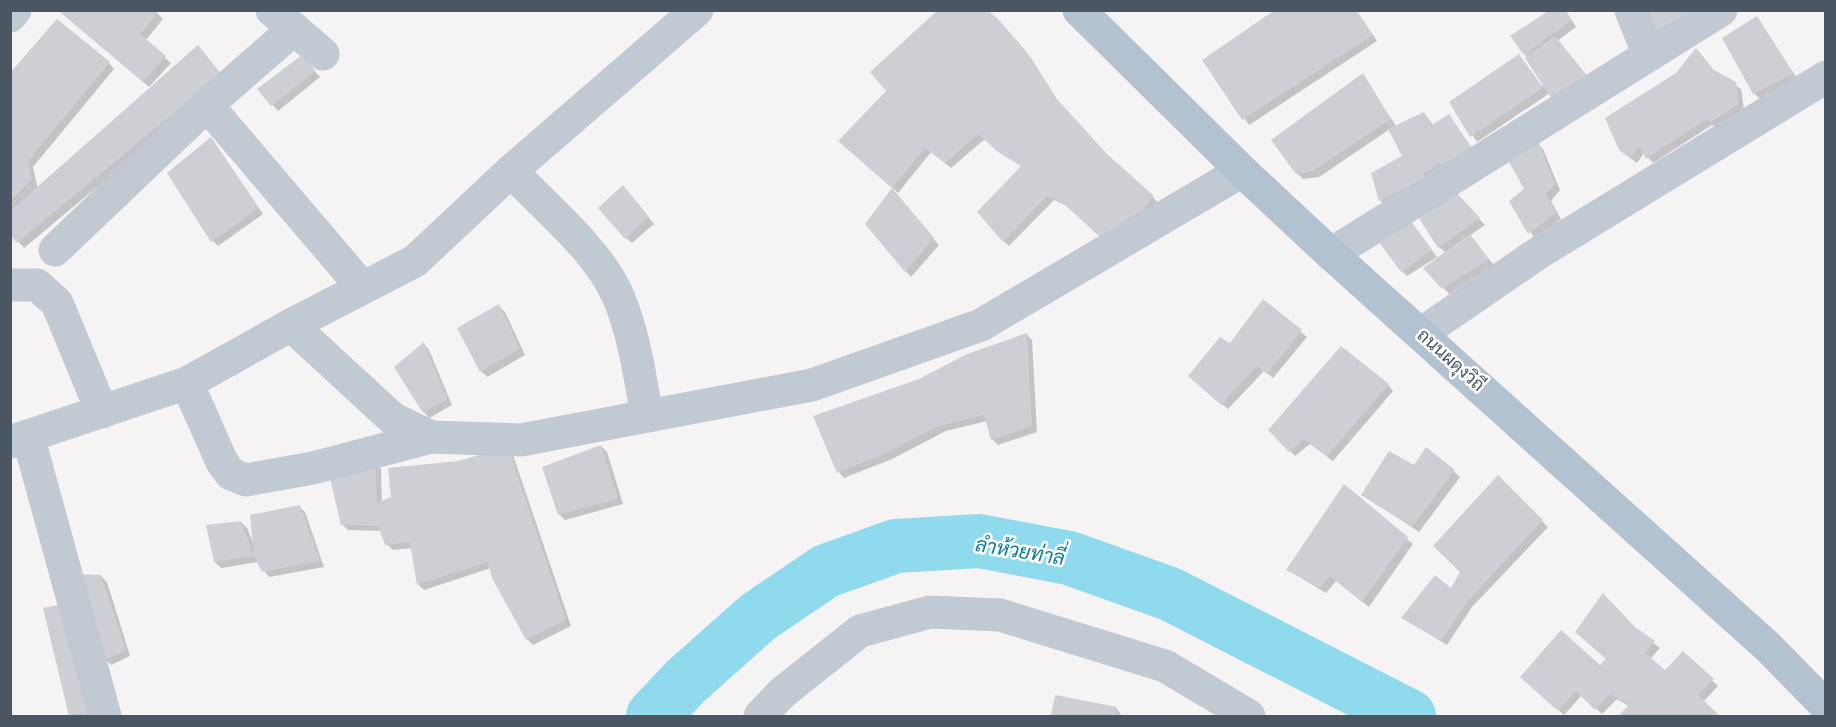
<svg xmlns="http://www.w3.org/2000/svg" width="1836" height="727" viewBox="0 0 1836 727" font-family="'IBM Plex Sans',Sarabun,sans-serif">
<rect width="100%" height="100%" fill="#f5f3f3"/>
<g fill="#0003">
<path d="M154 10 163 19 145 41 171 63 149 87 69 18Z"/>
<path d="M1356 10 1377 41 1249 125 1204 60Z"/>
<path d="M1565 10 1576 27 1557 41 1550 93 1477 142 1451 102 1519 56 1542 86 1544 85 1525 54Z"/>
<path d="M1757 18 1798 80 1760 99 1754 93Z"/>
<path d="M1003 27 1031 58 1061 106 1109 158 1159 203 1119 252 1071 208 1054 200 1009 246 1004 241 1022 167 985 139 951 168 931 152 898 193 894 189 892 191 939 245 911 277 866 224 894 189 846 147Z"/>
<path d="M301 57 320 77 278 111 259 89Z"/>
<path d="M109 63 114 69 33 167 38 189 225 80 24 248 10 232V77Z"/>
<path d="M1715 72 1741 89 1744 110 1717 127 1712 125 1653 163 1644 153 1637 163 1626 155Z"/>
<path d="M1362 75 1396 126 1424 113 1434 126 1449 116 1482 162 1386 206 1380 200 1404 157 1390 129 1319 177 1303 179 1297 173Z"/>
<path d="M211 139 263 214 218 246 213 241Z"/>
<path d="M1537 143 1543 149 1560 190 1551 201 1561 219 1535 239 1511 201 1526 190Z"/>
<path d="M1452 190 1485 225 1469 236 1494 265 1449 294 1425 268 1446 253 1439 247Z"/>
<path d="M628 192 654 224 632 243 626 238Z"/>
<path d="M1413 225 1437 257 1407 276 1402 271Z"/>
<path d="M1263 301 1307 337 1273 378 1264 371 1228 409 1196 382 1230 345Z"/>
<path d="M499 306 505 312 525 355 487 377 481 371Z"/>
<path d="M1027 335 1032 340 1037 432 998 445 992 439 987 421 946 431 892 459 844 478 839 472 920 381Z"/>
<path d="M424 344 429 350 452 405 429 418 424 412Z"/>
<path d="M1388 385 1393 391 1333 461 1310 444 1295 456 1270 430Z"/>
<path d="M601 446 607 452 623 504 565 520 559 514Z"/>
<path d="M1427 449 1460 477 1419 532 1363 494 1415 467Z"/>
<path d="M513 455 571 626 533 645 527 639 491 568 424 590 419 585 412 548 393 550 387 544 382 531 348 530 342 524 375 463 381 469 382 502Z"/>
<path d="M1498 477 1548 527 1472 607 1447 645 1403 618 1451 591 1462 572Z"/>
<path d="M1345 487 1413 544 1369 607 1336 581 1326 593 1288 570Z"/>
<path d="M299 506 305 512 324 567 269 577 258 562 221 568 215 562 241 522 247 528 254 545Z"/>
<path d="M101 576 107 582 130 656 111 665 105 659Z"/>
<path d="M1635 629 1660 648 1650 659 1665 672 1683 653 1718 686 1703 702 1718 716H1620L1630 707 1617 699 1602 714 1582 695 1564 715 1528 683 1600 667Z"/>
<path d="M1057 697 1116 708 1122 716H1053Z"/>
</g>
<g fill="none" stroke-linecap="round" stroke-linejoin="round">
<path stroke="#90daee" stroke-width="54" d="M653 716 685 682 758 617 826 571 896 546 979 541 1069 558 1170 594 1409 716"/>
</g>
<g fill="#cdcfd5">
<path d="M63 10H156L158 12 140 34 166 56 143 82 61 13Z"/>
<path d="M938 10H987L998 19 1025 50 1056 98 1107 154 1154 196 1112 248 1063 203 1047 196 1003 242 977 212 1021 166 998 152 978 134 945 163 925 148 892 188 838 141 886 91 870 72Z"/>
<path d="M1275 10H1356L1373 35 1242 120 1202 60Z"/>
<path d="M1550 10H1565L1572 20 1524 55 1510 36Z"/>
<path d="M1645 10H1702L1654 40Z"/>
<path d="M1757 16 1794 74 1753 94 1722 38Z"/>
<path d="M57 19 110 62 28 161 32 179 10 202V73Z"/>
<path d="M1555 36 1589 78 1553 101 1525 58Z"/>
<path d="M198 45 221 74 17 243 10 235V211Z"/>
<path d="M1696 48 1714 70 1736 82 1739 104 1711 122 1705 120 1646 159 1640 146 1630 158 1619 150 1605 118 1676 73Z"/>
<path d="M1519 54 1543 88 1470 137 1449 102Z"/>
<path d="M302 55 316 71 271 106 257 89Z"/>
<path d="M1363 73 1391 119 1313 171 1296 174 1271 140Z"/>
<path d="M1424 112 1432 125 1449 114 1477 156 1448 171 1440 163 1423 174 1428 178 1379 201 1371 173 1402 156 1388 129Z"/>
<path d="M211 137 259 208 211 242 167 173Z"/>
<path d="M1538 141 1555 184 1546 194 1556 213 1528 234 1509 201 1524 189 1508 160Z"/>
<path d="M623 185 649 217 625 239 598 208Z"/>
<path d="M892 188 934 238 905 272 865 224Z"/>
<path d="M1452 188 1480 218 1438 248 1417 215Z"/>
<path d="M1408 217 1432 250 1401 272 1376 238Z"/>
<path d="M1470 234 1489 259 1442 289 1423 268Z"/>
<path d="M1263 299 1302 330 1267 374 1257 366 1221 405 1188 376 1220 337 1230 343Z"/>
<path d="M499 304 520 349 480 372 457 328Z"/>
<path d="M1027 333 1032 426 991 440 984 415 939 426 886 453 837 473 813 416 919 379 967 354Z"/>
<path d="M424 342 447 399 423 413 394 367Z"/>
<path d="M1341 346 1389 384 1327 456 1304 439 1289 452 1268 430Z"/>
<path d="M601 445 618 499 558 515 542 467Z"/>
<path d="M508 447 566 620 526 640 492 578 488 562 417 585 410 542 385 545 378 526 341 525 328 470 375 462 377 503 391 497 388 468 458 461Z"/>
<path d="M1426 447 1455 470 1412 527 1361 495 1389 451 1414 465Z"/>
<path d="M1498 475 1543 520 1467 602 1441 641 1401 618 1435 575 1451 588 1460 572 1433 546Z"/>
<path d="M1344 484 1408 537 1362 602 1330 576 1320 588 1286 570Z"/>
<path d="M300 505 320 561 262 572 254 556 214 562 206 525 241 521 254 556 250 515Z"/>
<path d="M78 574 101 575 126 650 104 660Z"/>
<path d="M1603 593 1635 627 1655 641 1645 653 1665 670 1683 651 1714 679 1698 695 1720 716H1618L1629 705 1610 694 1595 710 1576 691 1558 711 1520 677 1561 630 1600 665 1606 659 1575 632Z"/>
<path d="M73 602 105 716H69L43 608Z"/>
<path d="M1055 695 1117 707 1115 716H1051Z"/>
</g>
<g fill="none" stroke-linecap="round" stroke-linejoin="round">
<g stroke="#c1cad2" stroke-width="33">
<path d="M272 10 323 54"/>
<path d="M1631 10 1649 55"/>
<path d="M10 16 15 10"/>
<path d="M207 105 362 287"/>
<path d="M511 171C545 207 598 250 618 296 634 333 640 377 647 416"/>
<path d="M55 250 207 105 294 29"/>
<path d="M1331 254 1721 10"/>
<path d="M10 285H37L57 303 102 412"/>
<path d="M291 325 392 418 431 437 521 440 812 385 981 325 1242 171"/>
<path d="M1422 333 1540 252 1826 77"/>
<path d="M187 383 222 462 231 474 246 480 313 468 431 437"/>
<path d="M28 436 105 716"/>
<path d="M10 442 187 383 291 325 415 261 511 171 697 10"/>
<path d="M760 716 782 693 860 631 930 612 1000 615 1165 666 1249 716"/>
</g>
<path stroke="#b3c2d1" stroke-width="33" d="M1079 10 1242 171 1331 254 1768 647 1826 706"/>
</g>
<g text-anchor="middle" stroke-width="5" stroke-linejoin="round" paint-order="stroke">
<g font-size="18" fill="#4a5661" stroke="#fff">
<text transform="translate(1451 360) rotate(42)" y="6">ถนนผดุงวิถี</text>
</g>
<g font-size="20" font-style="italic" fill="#0c7c9b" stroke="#fff">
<text transform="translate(1020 551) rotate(9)" y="7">ลำห้วยท่าลี่</text>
</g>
</g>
<rect width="1836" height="727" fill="none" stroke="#4a5661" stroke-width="24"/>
</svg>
